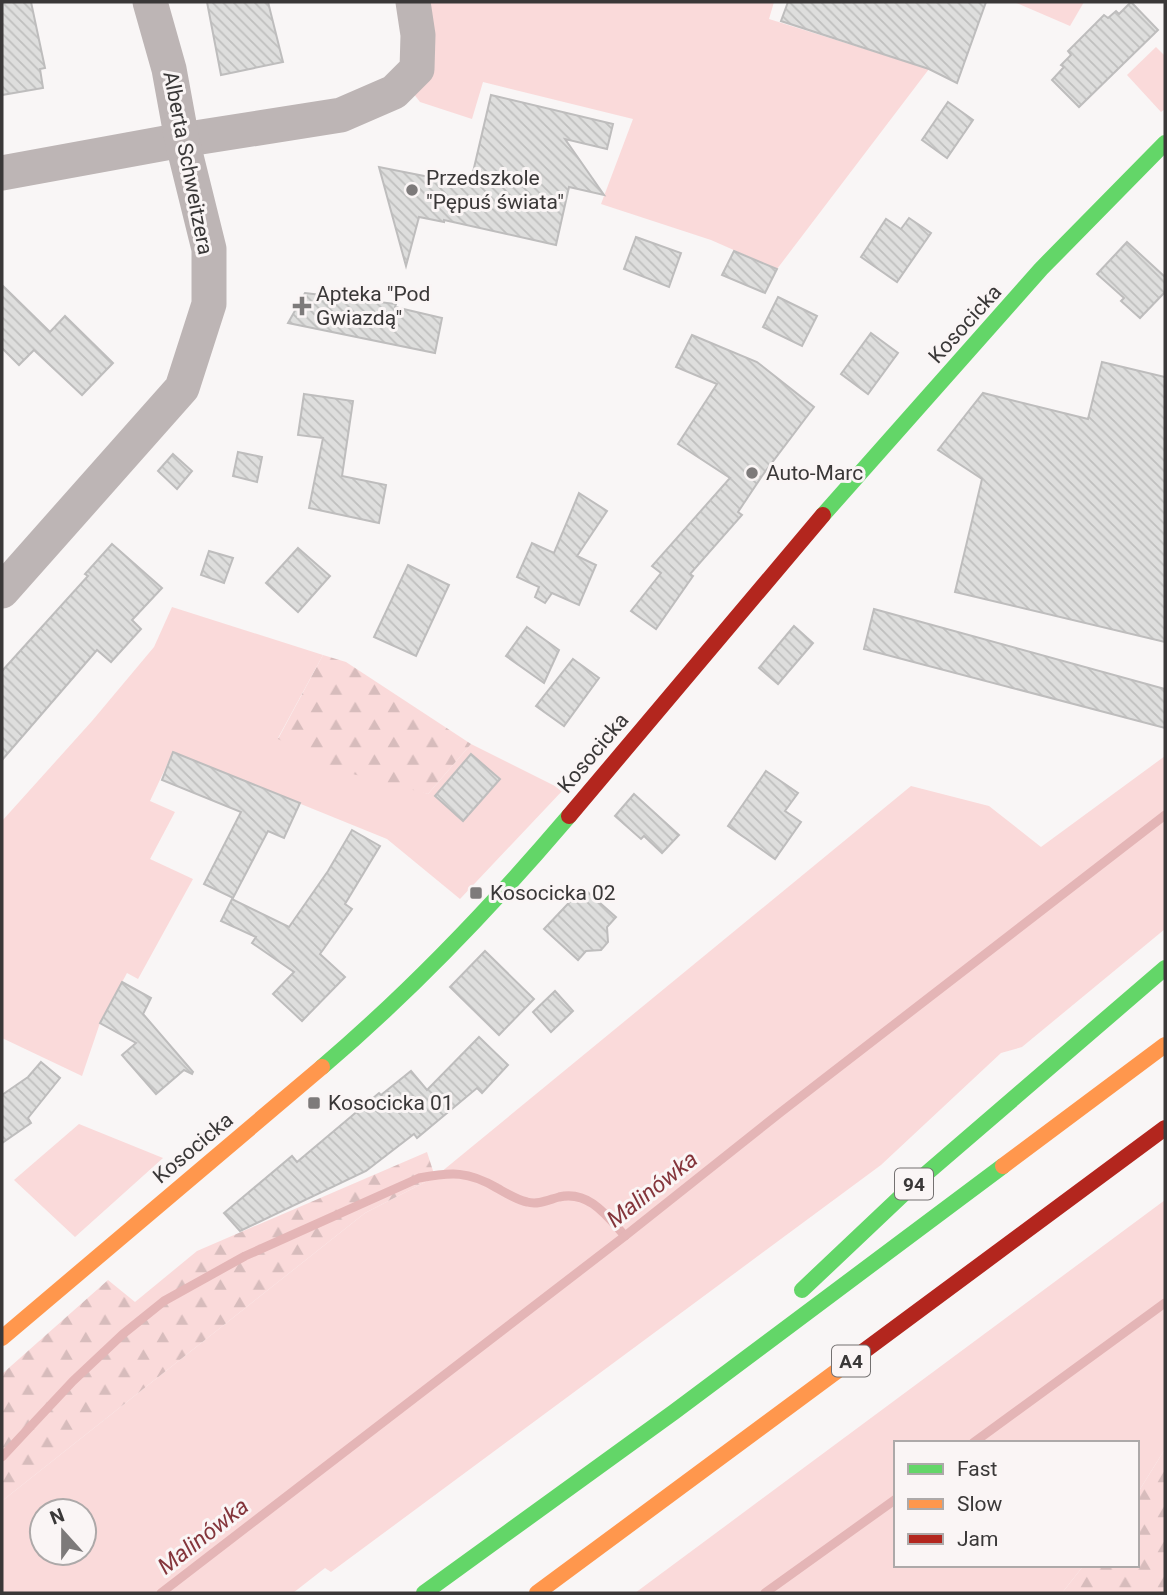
<svg xmlns="http://www.w3.org/2000/svg" width="1167" height="1595" viewBox="0 0 1167 1595" font-family="Roboto,sans-serif">
<defs>
<pattern id="forest-firs" width="22" height="20" patternUnits="userSpaceOnUse" patternTransform="scale(1.75)"><rect width="22" height="20" fill="#fadada"/><path d="M5 1l3.5 6h-7zM16 11l3.5 6h-7z" fill="#d7bcbc"/></pattern>
<pattern id="building-back-hatch" width="6" height="6" patternUnits="userSpaceOnUse" patternTransform="scale(1.75)"><rect width="6" height="6" fill="#dededd"/><path d="M-1 5l2 2M0 0l6 6M5-1l2 2" fill="none" stroke="#bfbfbe"/></pattern>
</defs>
<rect width="100%" height="100%" fill="#f9f6f6"/>
<g fill="#fadada" fill-rule="evenodd">
<path d="M423 2H774L769 19 929 69 777 269 711 240 601 204 633 119 483 82 472 119 420 102 413 93Z"/>
<path d="M1014 2H1084L1070 26Z"/>
<path d="M1156 47 1165 56V109L1161 112 1127 75Z"/>
<path d="M172 607 323 655 278 738 428 794 471 744 563 790 460 899 387 839 173 752 150 801 175 812 150 859 193 879 138 979 127 973 100 1023 82 1076 2 1038V821L92 721 154 647Z"/>
<path d="M1165 756V929L1022 1047 1001 1053 881 1165 331 1572 325 1568 293 1593H2V1501L365 1213 435 1177 911 786 989 806 1041 847ZM42 1511H84V1553H42Z"/>
<path d="M79 1124 163 1158 75 1237 14 1180Z"/>
<path d="M1165 1200V1449L1137 1494V1443H896V1565H1084L1062 1593H635Z"/>
</g>
<g fill="url(#forest-firs)">
<path d="M323 655 346 662 471 744 428 794 334 769 278 739Z"/>
<path d="M427 1152 435 1177 365 1213 2 1501V1374L108 1280 135 1302 197 1251Z"/>
<path d="M1165 1449V1593H1062L1084 1565H1137V1494Z"/>
</g>
<g fill="none" stroke-linecap="round" stroke-linejoin="round">
<g stroke="#e4b5b6" stroke-width="9">
<path d="M973 1443 1165 1303"/>
<path d="M2 1457 73 1381 123 1334 164 1301 245 1256 419 1178C452 1172 468 1171 497 1188 506 1193 517 1200 527 1202 538 1205 548 1200 559 1197 589 1190 607 1216 625 1236"/>
<path d="M161 1593 625 1236 781 1112 1165 815"/>
<path d="M765 1593 896 1499"/>
</g>
</g>
<g fill="url(#building-back-hatch)" stroke="#bebdbd" stroke-width="2">
<path d="M2 2H31L45 68 40 69 43 88 2 95Z"/>
<path d="M207 2H268L283 62 221 75Z"/>
<path d="M788 2H986L957 83 929 69 781 21Z"/>
<path d="M1131 2 1158 30 1079 107 1052 80 1064 67 1061 65 1071 55 1068 51 1104 15 1108 18 1116 11 1119 14Z"/>
<path d="M491 95 613 124 607 149 565 139 604 195 569 187 556 245 444 220V222L419 217 406 266 379 167 470 185Z"/>
<path d="M948 102 973 120 947 158 922 140Z"/>
<path d="M909 218 931 233 897 282 861 257 886 219 901 229Z"/>
<path d="M636 237 681 253 669 287 624 269Z"/>
<path d="M1127 242 1165 277V292L1140 318 1121 301 1124 298 1097 274Z"/>
<path d="M734 251 777 269 765 293 722 275Z"/>
<path d="M2 285 50 332 65 316 113 363 82 395 34 350 19 365 2 348Z"/>
<path d="M305 293 396 304 395 307 442 318 435 353 288 323Z"/>
<path d="M778 297 817 316 802 346 763 327Z"/>
<path d="M871 333 898 353 868 394 841 374Z"/>
<path d="M692 335 757 362 814 407 762 476 738 512 742 515 690 574 693 576 656 629 631 611 661 573 652 566 730 478 678 444 717 384 676 367Z"/>
<path d="M1102 362 1165 377V642L955 592 982 479 938 450 983 393 1088 419Z"/>
<path d="M304 394 353 401 342 476 386 485 379 523 309 508 323 438 298 435Z"/>
<path d="M238 452 262 457 257 482 233 476Z"/>
<path d="M173 454 192 471 177 489 158 471Z"/>
<path d="M579 493 607 511 577 556 596 565 579 605 552 593 545 603 535 597 539 587 517 577 532 543 554 553Z"/>
<path d="M112 544 162 588 132 620 141 629 111 662 97 650 2 760V671L88 576 85 574Z"/>
<path d="M298 548 330 576 298 612 266 583Z"/>
<path d="M209 551 233 558 224 583 201 575Z"/>
<path d="M408 565 449 585 416 656 374 637Z"/>
<path d="M874 609 1165 689V728L864 649Z"/>
<path d="M794 626 813 643 778 684 759 668Z"/>
<path d="M527 627 559 650 544 683 506 656Z"/>
<path d="M573 659 599 678 564 726 536 706Z"/>
<path d="M173 752 300 803 284 838 268 831 233 898 204 884 241 812 162 780Z"/>
<path d="M471 754 500 779 463 821 435 796Z"/>
<path d="M766 771 798 793 785 811 801 822 775 859 728 826Z"/>
<path d="M634 794 679 835 662 853 644 836 641 839 615 816Z"/>
<path d="M352 830 380 846 345 904 352 909 320 954 345 977 302 1021 273 994 294 972 252 943 256 937 221 921 232 899 289 927 328 871Z"/>
<path d="M583 888 616 917 607 927 608 942 601 950 586 951 578 960 544 929Z"/>
<path d="M485 951 534 999 499 1035 450 987Z"/>
<path d="M122 982 151 998 143 1014 193 1072 192 1074 184 1070 156 1094 122 1055 136 1043 100 1023Z"/>
<path d="M555 991 573 1011 551 1032 533 1012Z"/>
<path d="M479 1037 508 1065 482 1093 477 1088 417 1138 414 1134 366 1171 240 1231 224 1213 292 1156 297 1162 379 1093 381 1095 411 1071 427 1090Z"/>
<path d="M41 1062 60 1078 28 1118 31 1123 2 1143V1095L28 1077Z"/>
</g>
<g fill="none" stroke-linecap="round" stroke-linejoin="round">
<g stroke="#bdb5b5" stroke-width="35">
<path d="M2 173 182 140 341 115 394 92 417 69 418 35 413 2"/>
<path d="M2 591 182 388 209 304V249L182 140 169 69 150 2"/>
</g>
<g stroke="#63d668" stroke-width="16">
<path d="M823 515 1041 269 1165 143"/>
<path d="M322 1067C410 992 494 904 569 816"/>
<path d="M802 1290 913 1185 1165 968"/>
<path d="M424 1593 674 1412 1003 1166"/>
</g>
<g stroke="#ff974d" stroke-width="16">
<path d="M1003 1166 1165 1045"/>
<path d="M2 1338 322 1067"/>
<path d="M537 1593 864 1351"/>
</g>
<g stroke="#b3261e" stroke-width="16">
<path d="M569 816 823 515"/>
<path d="M864 1351 1165 1128"/>
</g>
</g>
<g fill="#7d7a7a" stroke="#faf5f5" stroke-width="2.5">
<circle cx="412" cy="190" r="7"/>
<path d="M298.5 295.5h7v7h7v7h-7v7h-7v-7h-7v-7h7z"/>
<circle cx="752" cy="473" r="7"/>
<rect x="469" y="886" width="14" height="14" rx="3.5"/>
<rect x="307" y="1096" width="14" height="14" rx="3.5"/>
</g>
<g text-anchor="middle" stroke-width="6" stroke-linejoin="round" paint-order="stroke">
<g fill="#faf5f5" stroke="#747171" stroke-width="2">
<rect x="895" y="1168.5" width="38" height="31" rx="5"/>
<rect x="832" y="1345.5" width="38" height="31" rx="5"/>
</g>
<g font-size="19" font-weight="bold" fill="#3a3838">
<text x="914" y="1191">94</text>
<text x="851" y="1368">A4</text>
</g>
<g font-size="21" fill="#3a3838" stroke="#faf5f5">
<text transform="translate(188 163) rotate(79)" y="7">Alberta Schweitzera</text>
<text transform="translate(965 324) rotate(-48)" y="7">Kosocicka</text>
<text transform="translate(593 753) rotate(-50)" y="7">Kosocicka</text>
<text transform="translate(193 1148) rotate(-40)" y="7">Kosocicka</text>
</g>
<g font-size="21" fill="#3a3838" stroke="#faf5f5" text-anchor="start">
<text x="426" y="185">Przedszkole<tspan x="426" dy="24">"Pępuś świata"</tspan></text>
<text x="316" y="301">Apteka "Pod<tspan x="316" dy="24">Gwiazdą"</tspan></text>
<text x="766" y="480">Auto-Marc</text>
<text x="490" y="900">Kosocicka 02</text>
<text x="328" y="1110">Kosocicka 01</text>
</g>
<g font-size="23" font-style="italic" fill="#84353b" stroke="#faf5f5">
<text transform="translate(652 1189) rotate(-38)" y="8">Malinówka</text>
<text transform="translate(203 1536) rotate(-38)" y="8">Malinówka</text>
</g>
</g>
<rect width="1167" height="1595" fill="none" stroke="#3a3838" stroke-width="7"/>
<rect x="894" y="1441" width="245" height="126" fill="#faf5f5" stroke="#ada9a9" stroke-width="2"/>
<rect x="908" y="1464" width="35" height="10" fill="#63d668" stroke="#ada9a9" stroke-width="2"/>
<text x="957" y="1476" font-size="21" fill="#3a3838">Fast</text>
<rect x="908" y="1499" width="35" height="10" fill="#ff974d" stroke="#ada9a9" stroke-width="2"/>
<text x="957" y="1511" font-size="21" fill="#3a3838">Slow</text>
<rect x="908" y="1534" width="35" height="10" fill="#b3261e" stroke="#ada9a9" stroke-width="2"/>
<text x="957" y="1546" font-size="21" fill="#3a3838">Jam</text>
<g transform="translate(63 1532) rotate(339)"><circle r="33" fill="#faf5f5" stroke="#ada9a9" stroke-width="2"/>
<path d="M0-5L12 26L0 18L-12 26Z" fill="#7d7a7a"/>
<text y="-10" font-size="19" font-weight="bold" text-anchor="middle" fill="#3a3838">N</text>
</g>
</svg>
